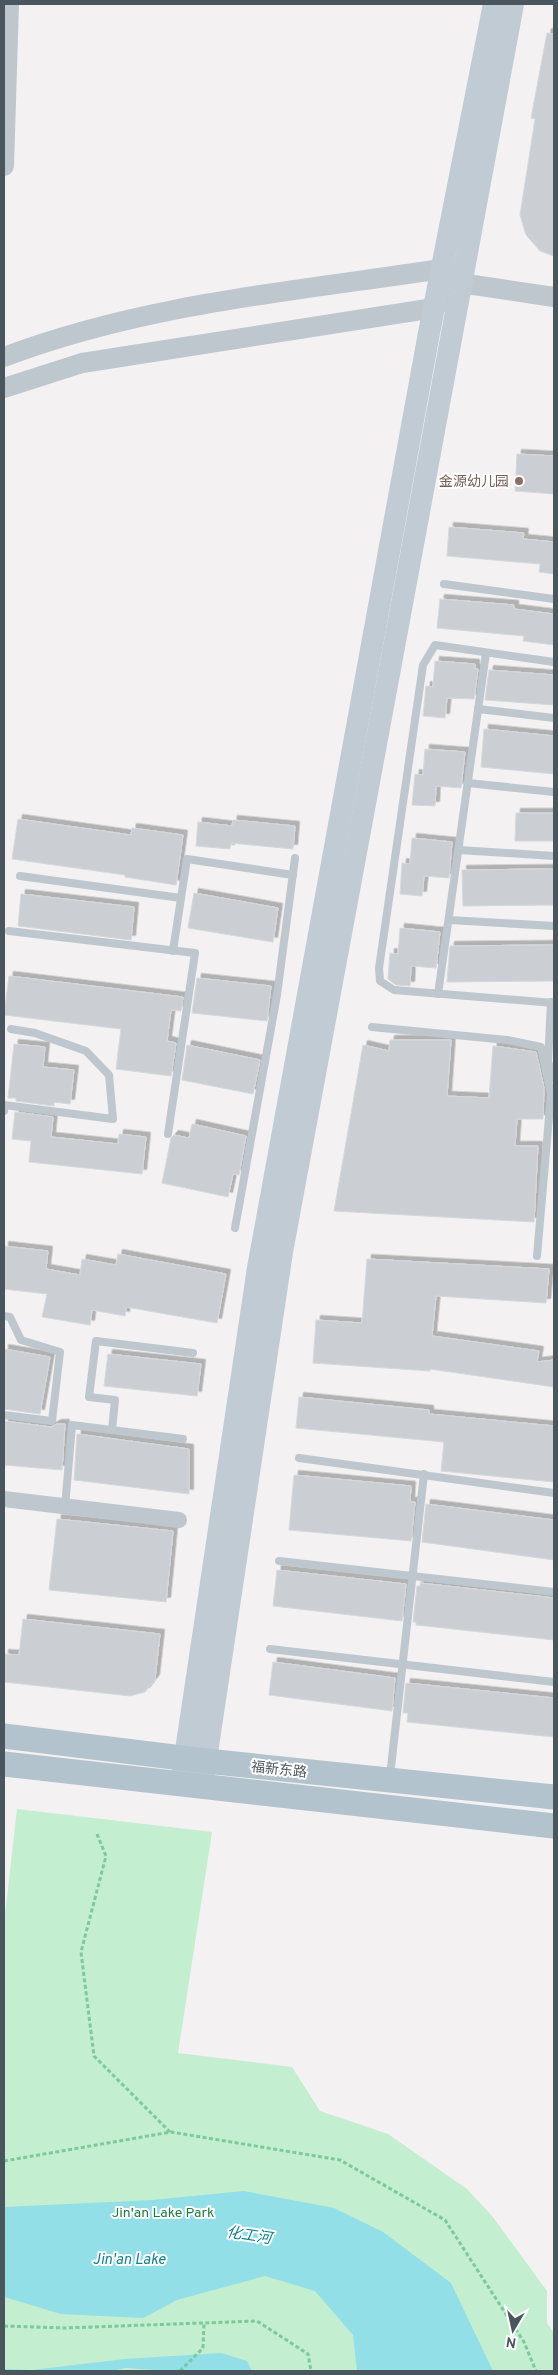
<svg xmlns="http://www.w3.org/2000/svg" width="558" height="2375" viewBox="0 0 558 2375" font-family="Overpass,'Noto Sans SC',sans-serif">
<defs>
<filter id="shadow"><feDropShadow dx="4.5" dy="-4.5" stdDeviation="0" flood-color="#0004"/></filter>
</defs>
<rect width="100%" height="100%" fill="#f3f1f1"/>
<path fill="#c3eecf" d="M17 1809 212 1832 178 2053 292 2067 320 2111 388 2134 467 2189 492 2216 547 2291V2323L554 2333V2371H4V1924Z"/>
<g fill="#92dfe8">
<path d="M244 2191 334 2208 383 2232 451 2283 493 2371H357L353 2335 315 2291 265 2276 177 2300 143 2318 61 2314 4 2297V2207L152 2200Z"/>
<path d="M221 2353 247 2361 252 2371H166L126 2368 111 2371H4V2369L32 2370 125 2359Z"/>
</g>
<g fill="#cbcfd3" stroke="#d5d8dc" filter="url(#shadow)">
<path d="M547 33 554 34V256L540 251 526 235 520 215 535 119 531 118Z"/>
<path d="M517 454 554 456V494L515 491Z"/>
<path d="M449 527 524 533 523 539 554 542V574L539 572 540 564 447 556Z"/>
<path d="M440 599 514 605V609L554 614V645L523 641 524 636 437 628Z"/>
<path d="M435 661 475 664V669H478L474 699 447 698 445 718 423 716 426 686 433 687Z"/>
<path d="M489 670 554 675V705L485 700Z"/>
<path d="M484 729 554 736V774L481 767Z"/>
<path d="M425 749 465 752 461 788 436 786 435 806 412 805 415 774 423 775Z"/>
<path d="M516 813H554V841H515Z"/>
<path d="M18 819 131 835 132 828 183 835 176 885 125 877V875L12 859Z"/>
<path d="M233 820 295 826 293 849 231 843 230 849 196 846 198 822 232 826Z"/>
<path d="M412 838 452 842 449 878 424 876 422 896 400 894 402 863 410 864Z"/>
<path d="M554 869V905L463 906 462 870Z"/>
<path d="M194 893 278 908 273 942 188 928Z"/>
<path d="M21 894 134 907 131 940 18 926Z"/>
<path d="M400 928 440 932 436 968 411 966 410 986 396 985 388 979 390 953 398 954Z"/>
<path d="M554 945V981L447 982 450 946Z"/>
<path d="M9 976 183 997 181 1011 171 1010 167 1041 176 1043 171 1076 116 1069 121 1029 4 1015Z"/>
<path d="M197 978 271 986 267 1021 192 1013Z"/>
<path d="M390 1040H451L447 1096 489 1098 493 1046 536 1052 544 1088 543 1119H517L515 1146H538L534 1222 334 1211 363 1045 389 1051Z"/>
<path d="M14 1044 45 1047 43 1067 74 1070 70 1104 54 1102V1106L16 1101V1098H8Z"/>
<path d="M187 1045 260 1060 253 1094 182 1080Z"/>
<path d="M15 1112 53 1117 51 1137 118 1144 119 1134 146 1137 142 1174 29 1162 31 1141 12 1139Z"/>
<path d="M192 1124 246 1136 239 1175 233 1174 228 1197 162 1183 171 1138 174 1135 189 1138Z"/>
<path d="M4 1246 48 1251 46 1269 80 1275 82 1259 116 1265 118 1254 226 1274 217 1323 126 1307 125 1316 92 1310 90 1325 42 1317 47 1294 4 1289Z"/>
<path d="M367 1259 549 1269 546 1303 436 1296 432 1336 539 1351 537 1362 554 1360V1387L430 1369V1371L313 1363 316 1320 362 1323Z"/>
<path d="M4 1349 50 1357 40 1414 4 1409Z"/>
<path d="M108 1354 201 1364 197 1396 104 1386Z"/>
<path d="M299 1397 429 1410V1414L554 1426V1482L441 1471 444 1442 296 1428Z"/>
<path d="M4 1421 51 1427 57 1424H65L62 1470 4 1465Z"/>
<path d="M77 1434 189 1449V1494L74 1480Z"/>
<path d="M294 1475 411 1486 410 1502H415L411 1541 289 1530Z"/>
<path d="M426 1504 554 1520V1560L422 1542Z"/>
<path d="M57 1519 173 1531 166 1602 49 1590Z"/>
<path d="M277 1570 406 1584 402 1621 273 1606Z"/>
<path d="M420 1583 554 1598V1640L416 1625V1622H413L417 1586H420Z"/>
<path d="M23 1619 160 1634 155 1679 145 1692 130 1696 4 1682V1654L19 1655Z"/>
<path d="M273 1662 395 1678 392 1711 269 1695Z"/>
<path d="M406 1683 554 1698V1737L407 1722 408 1713H403Z"/>
</g>
<g fill="none" stroke-linecap="round" stroke-linejoin="round">
<g stroke="#7cca9c" stroke-width="3" stroke-dasharray="4 2.5" stroke-linecap="butt">
<path d="M97 1834 106 1856 81 1952 94 2056 170 2132"/>
<path d="M4 2161 171 2132 340 2160 445 2220 524 2342 536 2371"/>
<path d="M4 2326 65 2328 257 2321 308 2354 311 2371"/>
<path d="M180 2371 203 2348 204 2324"/>
</g>
<g stroke="#bec7cd" stroke-width="8">
<path d="M444 584 554 599"/>
<path d="M554 662 435 645 423 665 379 968 380 981 394 990 554 1003"/>
<path d="M478 709 554 718"/>
<path d="M468 783 554 792"/>
<path d="M459 850 554 856"/>
<path d="M20 876 181 898 187 859 293 875"/>
<path d="M449 920 554 926"/>
<path d="M9 931 195 953 168 1134"/>
<path d="M173 951 181 898"/>
<path d="M438 994 486 653"/>
<path d="M551 1002 548 1062 554 1078"/>
<path d="M372 1027 507 1040 541 1047 551 1094 537 1256"/>
<path d="M4 1111V1105L113 1119 109 1075 86 1051 35 1033 11 1029"/>
<path d="M235 1228 277 995 295 858"/>
<path d="M4 1316 10 1317 21 1340 60 1352 52 1421 4 1415"/>
<path d="M112 1430 115 1400 89 1397 96 1341 193 1353"/>
<path d="M299 1458 554 1493"/>
<path d="M65 1507 72 1425 183 1439"/>
<path d="M279 1561 554 1592"/>
<path d="M270 1649 554 1682"/>
<path d="M390 1776 424 1474"/>
</g>
<path stroke="#bec7cd" stroke-width="16" d="M4 1499 179 1520"/>
<g stroke="#bec7cd" stroke-width="20">
<path d="M4 166 9 4"/>
<path d="M4 357C143 304 295 291 442 269L460 283 554 297"/>
<path d="M4 388 82 363 434 308 444 298"/>
</g>
<g stroke="#c0cbd4" stroke-width="22">
<path d="M181 1784 258 1268 429 333 494 4"/>
<path d="M202 1786 282 1252 513 4"/>
</g>
<g stroke="#b2c3ce" stroke-width="25">
<path d="M4 1736 206 1761 554 1797"/>
<path d="M4 1764 554 1826"/>
</g>
</g>
<circle fill="#8d6e63" stroke="#fff" stroke-width="2" cx="519" cy="481" r="5"/>
<g text-anchor="middle" stroke-width="4" stroke-linejoin="round" paint-order="stroke">
<g font-size="14" fill="#785e54" stroke="#fff" text-anchor="end">
<text x="509" y="486">金源幼儿园</text>
</g>
<g font-size="14" fill="#4a565e" stroke="#fff">
<text transform="translate(279 1769) rotate(6)" y="5">福新东路</text>
</g>
<g font-size="14" fill="#1c7d43" stroke="#fff">
<text x="163" y="2217">Jin'an Lake Park</text>
</g>
<g font-size="15" font-style="italic" fill="#138290" stroke="#fff">
<text transform="translate(249 2235) rotate(9)" y="5">化工河</text>
<text x="129" y="2264">Jin'an Lake</text>
</g>
</g>
<rect width="558" height="2375" fill="none" stroke="#4a565e" stroke-width="10"/>
<g transform="translate(513 2330) rotate(189)" stroke="#ffffff" stroke-width="4" paint-order="stroke">
<path d="M0-4L9 19L0 12L-9 19Z" fill="#4a565e"/>
<text y="-8" font-size="14" font-weight="bold" text-anchor="middle" fill="#4a565e">N</text>
</g>
</svg>
